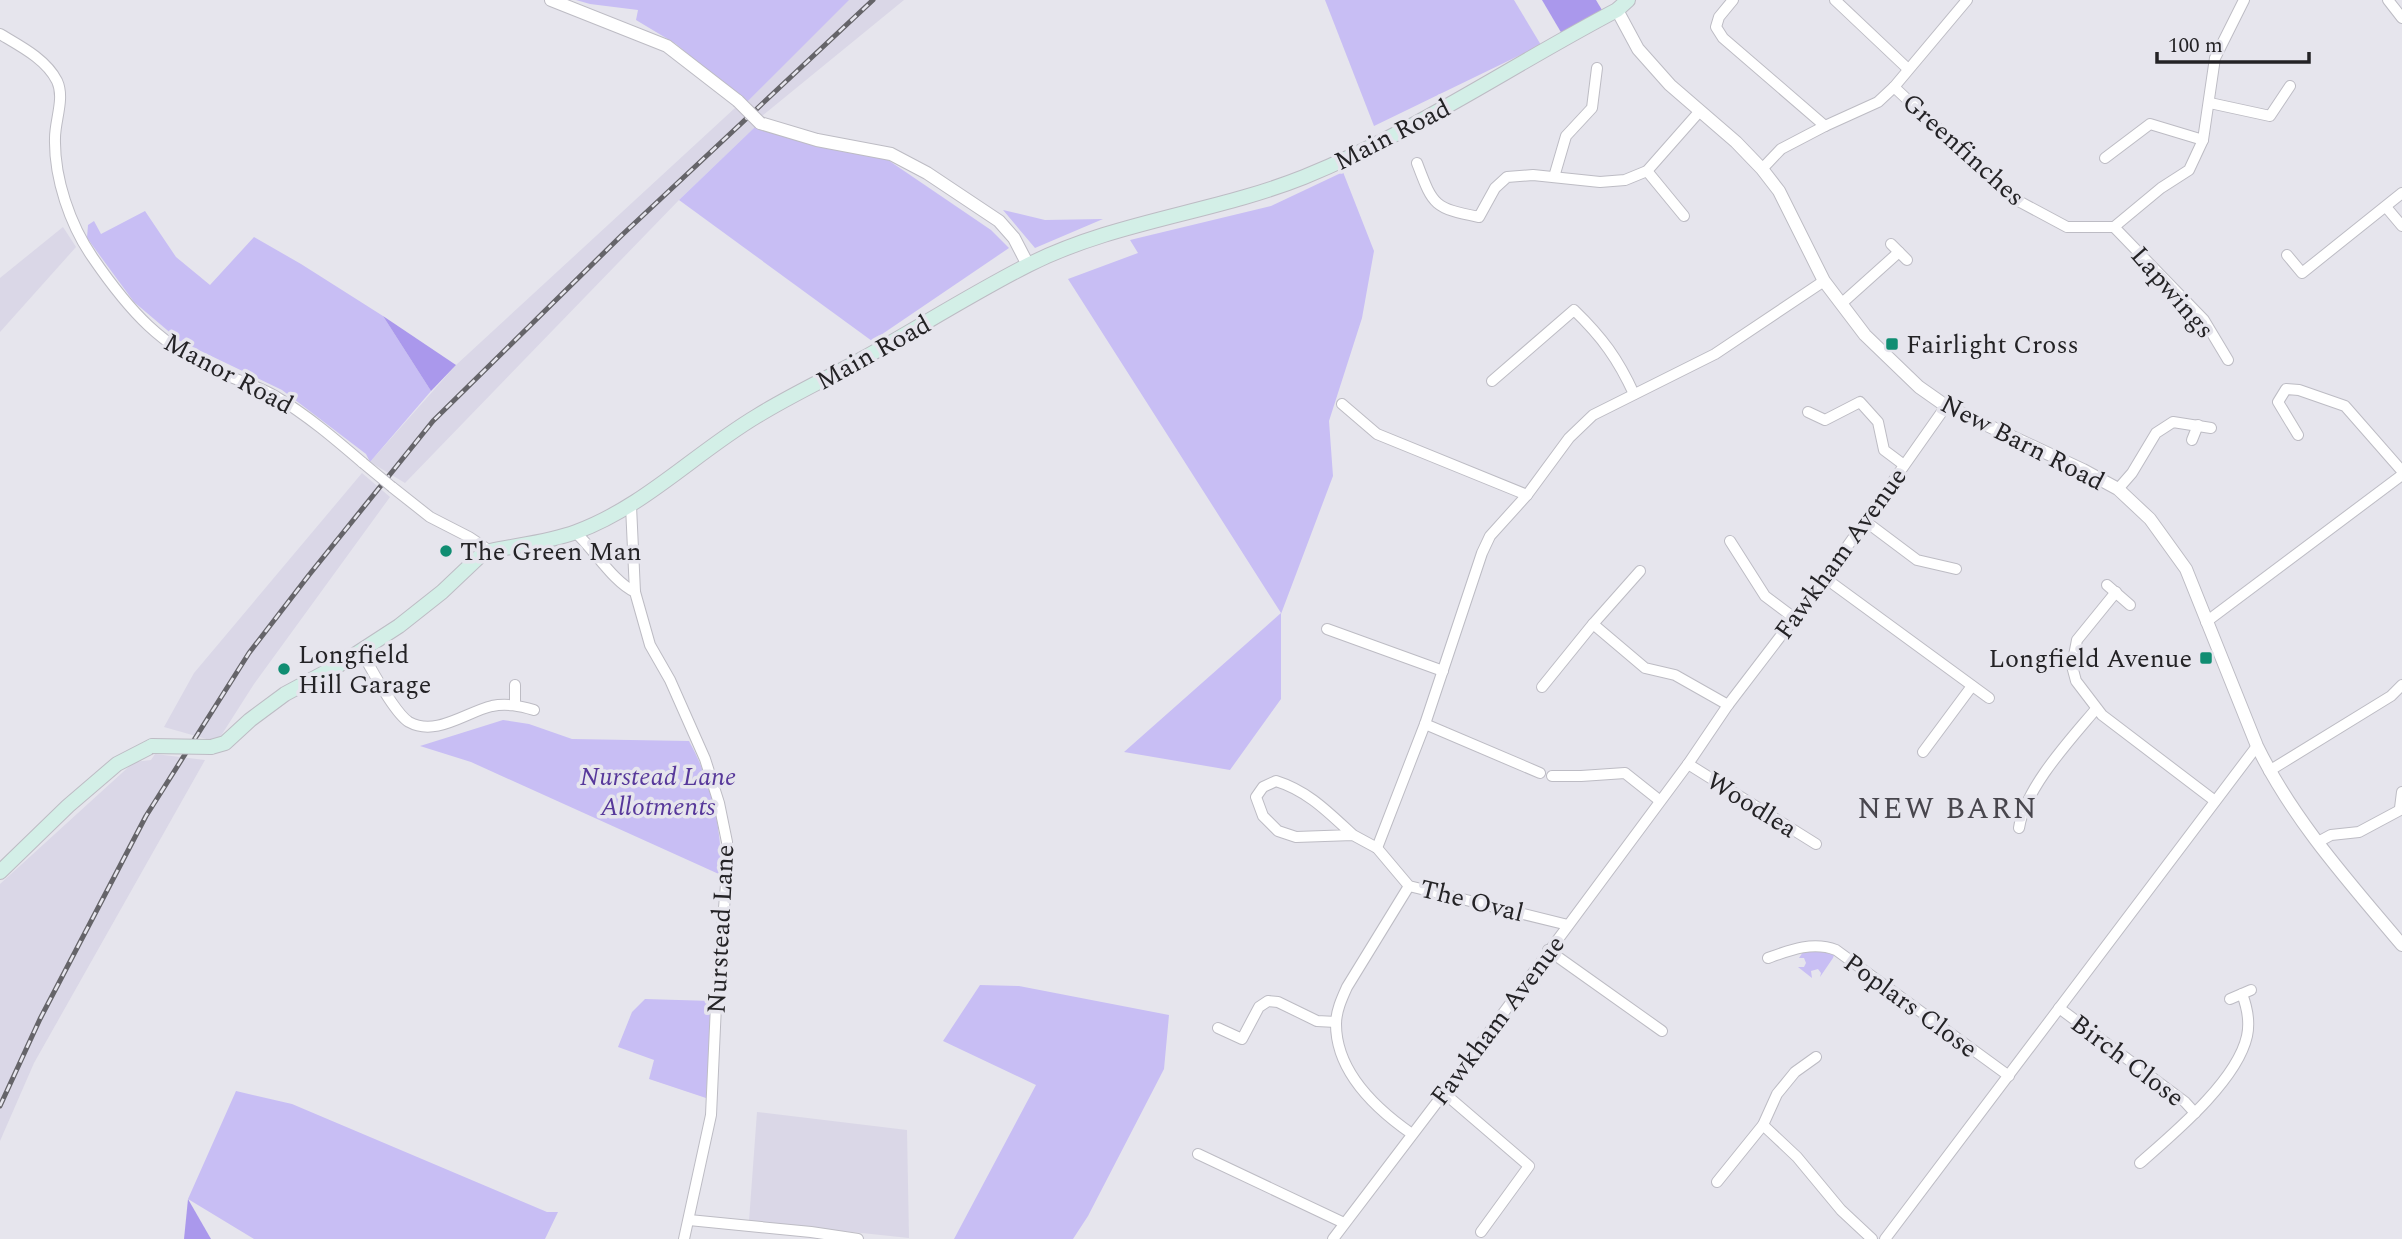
<svg xmlns="http://www.w3.org/2000/svg" width="2402" height="1239" viewBox="0 0 2402 1239" font-family="Spectral,serif">
<rect width="100%" height="100%" fill="#e6e5ed"/>
<g fill="#dad7e7">
<path d="M847 0H904L762 116 746 103Z"/>
<path d="M736 107 756 126 679 200 405 483 370 462 456 365Z"/>
<path d="M63 227 76 247 0 332V278Z"/>
<path d="M362 473 390 497 254 684 217 742 164 727 194 673Z"/>
<path d="M155 754 205 760 34 1063 0 1141V884L134 762 151 760Z"/>
<path d="M757 1112 907 1130 909 1238 749 1221Z"/>
</g>
<g fill="#c8bef4">
<path d="M576 0H849L746 103 676 44 636 20 638 10 590 4Z"/>
<path d="M1325 0H1514L1541 45 1374 126Z"/>
<path d="M756 126 888 160 991 230 1009 248 872 341 679 200Z"/>
<path d="M1343 172 1374 251 1362 318 1329 421 1333 476 1281 614V699L1230 770 1124 752 1281 613 1068 279 1138 253 1130 240 1271 206Z"/>
<path d="M1003 210 1045 220 1103 219 1035 248Z"/>
<path d="M145 211 176 257 210 285 254 237 301 264 383 316 431 391 370 462 366 454 282 390 180 341 134 302 87 238 88 225 94 221 101 234Z"/>
<path d="M503 720 529 724 572 739 689 741C712 782 722 828 721 875L471 762 420 746Z"/>
<path d="M1819 950 1834 955 1833 958 1820 977 1821 973 1818 969 1811 971 1812 978 1798 967H1804L1806 963 1804 958H1799L1803 952Z"/>
<path d="M980 985 1019 986 1169 1015 1164 1069 1088 1216 1073 1239H954L1036 1085 943 1041Z"/>
<path d="M645 999 712 1001 706 1098 649 1079 654 1060 618 1047 632 1012Z"/>
<path d="M236 1091 292 1104 547 1212H558L545 1239H254L188 1199Z"/>
</g>
<g fill="#aa98ec">
<path d="M1542 0H1596L1602 10 1562 34Z"/>
<path d="M383 316 456 365 431 391Z"/>
<path d="M188 1199 211 1239H184Z"/>
</g>
<g fill="none" stroke-linecap="round" stroke-linejoin="round">
<g stroke="#bdbcc4" stroke-width="12">
<g id="minor">
<path d="M1733 0 1719 17 1716 27 1723 38 1825 126"/>
<path d="M1835 0 1908 69"/>
<path d="M2388 0 2402 18"/>
<path d="M0 34C20 46 46 59 57 81 65 98 55 120 55 138 54 178 70 225 93 258 130 312 161 346 221 373 239 381 258 386 275 396 307 415 335 439 363 463"/>
<path d="M1894 87 2011 197 2067 227H2114"/>
<path d="M2210 103 2270 116 2290 86"/>
<path d="M2105 158 2150 124 2203 140"/>
<path d="M1417 163C1433 205 1433 208 1479 217L1495 188 1507 177 1533 175 1600 182 1625 180 1647 171 1699 112"/>
<path d="M1762 169 1781 149 1825 126 1878 102 1894 87 1967 0"/>
<path d="M1647 171 1684 216"/>
<path d="M1554 177 1566 136 1592 108 1597 68"/>
<path d="M2386 207 2402 226"/>
<path d="M2114 227 2161 188 2189 170 2203 140 2215 58 2244 0"/>
<path d="M2114 227 2204 320 2228 360"/>
<path d="M1891 244 1907 260"/>
<path d="M2287 255 2302 273 2402 193"/>
<path d="M1841 304 1899 252"/>
<path d="M1492 381 1574 310C1602 337 1618 359 1634 394"/>
<path d="M1342 404 1377 434 1527 495"/>
<path d="M1808 412 1825 420 1860 402 1878 422 1884 450 1904 465"/>
<path d="M2298 435 2278 402 2286 389 2299 390 2345 406 2402 471"/>
<path d="M2192 440 2198 425"/>
<path d="M392 487 430 517 469 537 490 551"/>
<path d="M2118 489 2132 473 2156 433 2173 422 2211 428"/>
<path d="M631 506 635 592"/>
<path d="M1865 521 1917 560 1956 569"/>
<path d="M575 532C594 549 613 582 635 592L650 645 670 680 705 759 719 803 727 842V872L716 1005 711 1115 684 1239"/>
<path d="M1730 541 1765 596 1793 617"/>
<path d="M1825 578 1989 698"/>
<path d="M2107 585 2130 605"/>
<path d="M2116 592 2077 640 2072 666 2076 681 2102 715 2215 801"/>
<path d="M2206 622 2402 475"/>
<path d="M1593 624 1645 668 1675 675 1728 705"/>
<path d="M1327 629 1443 671"/>
<path d="M361 651C371 668 394 713 409 722 436 737 466 712 492 706 507 703 520 706 534 710"/>
<path d="M1542 687 1593 624 1640 571"/>
<path d="M515 705V685"/>
<path d="M1425 724 1540 773"/>
<path d="M1923 752 1972 686"/>
<path d="M1688 764 1816 844"/>
<path d="M2269 771 2391 696 2402 685"/>
<path d="M1552 776H1581L1625 773 1659 800"/>
<path d="M2400 808 2402 792"/>
<path d="M2019 828C2025 788 2070 740 2096 709"/>
<path d="M1353 835C1328 812 1308 791 1276 781L1263 787 1256 797 1263 816 1278 831 1296 837 1353 835 1377 848 1409 886 1568 925"/>
<path d="M2318 842 2331 835 2359 832 2402 809"/>
<path d="M1377 848 1425 724 1482 553 1490 536 1527 495 1569 438 1593 415 1715 354 1824 281"/>
<path d="M1409 886 1347 987C1342 998 1336 1011 1336 1024 1336 1072 1376 1109 1412 1134"/>
<path d="M1548 950 1662 1031"/>
<path d="M1768 958C1790 950 1813 941 1836 950L2009 1076"/>
<path d="M2230 999 2251 990"/>
<path d="M2059 1008 2185 1102 2195 1113"/>
<path d="M1218 1028 1242 1039 1259 1007 1268 1001 1278 1002 1317 1021 1336 1022"/>
<path d="M1444 1093 1529 1166 1481 1232"/>
<path d="M1763 1125 1797 1157 1841 1210 1872 1239"/>
<path d="M1198 1154 1344 1223"/>
<path d="M2140 1163C2173 1134 2237 1081 2247 1036 2250 1022 2247 1007 2242 994"/>
<path d="M1717 1182 1763 1125 1777 1094 1795 1072 1816 1057"/>
<path d="M689 1220 811 1232 858 1239"/>
<path d="M1333 1239 1444 1093 1688 764 1728 705 1825 578 1946 406"/>
<path d="M1885 1239 2257 746"/>
</g>
</g>
<g stroke="#bdbcc4" stroke-width="14">
<g id="tertiary">
<path d="M551 0 667 46 738 101"/>
<path d="M1617 10 1638 49 1670 85 1736 142 1762 169 1779 191 1824 281 1865 335 1919 387 1946 406 2083 470 2118 489 2150 519 2186 569 2257 746C2293 820 2349 882 2402 945"/>
<path d="M760 123 817 140 891 154 927 173 999 221 1014 238 1028 265"/>
</g>
</g>
<g stroke="#bdbcc4" stroke-width="16">
<g id="secondary">
<path d="M211 747 225 743 250 720 285 694 339 665 399 626 442 592 480 556 490 551C518 545 549 542 576 532 644 507 695 453 757 416 791 395 828 378 862 359 918 328 971 294 1028 265 1115 221 1214 213 1304 177 1415 132 1512 65 1617 10L1628 0"/>
<path d="M0 872 68 806 117 764 152 746"/>
</g>
</g>
<use href="#minor" stroke="#fff" stroke-width="10"/>
<use href="#tertiary" stroke="#fff" stroke-width="12"/>
<use href="#secondary" stroke="#d3efe7" stroke-width="14"/>
<g stroke="#656469" stroke-width="5">
<path id="rail" d="M0 1106 40 1019 146 816 249 653 309 575 433 421 622 235 873 0"/>
</g>
<use href="#rail" stroke="#e6e5ed" stroke-width="2.5" stroke-dasharray="8" stroke-linecap="butt"/>
<g stroke="#bdbcc4" stroke-width="12" stroke-linecap="butt">
<path id="minor-bridge" d="M363 463 392 487"/>
</g>
<g stroke="#bdbcc4" stroke-width="14" stroke-linecap="butt">
<path id="tertiary-bridge" d="M738 101 760 123"/>
</g>
<g stroke="#bdbcc4" stroke-width="16" stroke-linecap="butt">
<path id="secondary-bridge" d="M152 746 211 747"/>
</g>
<use href="#minor-bridge" stroke="#fff" stroke-width="10"/>
<use href="#tertiary-bridge" stroke="#fff" stroke-width="12"/>
<use href="#secondary-bridge" stroke="#d3efe7" stroke-width="14"/>
</g>
<g fill="#108d72" stroke="#e6e5ed" stroke-width="2.5">
<rect x="1885" y="337" width="14" height="14" rx="3.5"/>
<circle cx="446" cy="551" r="7"/>
<rect x="2199" y="651" width="14" height="14" rx="3.5"/>
<circle cx="284" cy="669" r="7"/>
</g>
<g text-anchor="middle" stroke-width="7" stroke-linejoin="round" paint-order="stroke">
<g font-size="26" fill="#242326" stroke="#e6e5ed">
<text transform="translate(1392 134) rotate(-27)" y="9">Main Road</text>
<text transform="translate(1964 149) rotate(42)" y="9">Greenfinches</text>
<text transform="translate(2173 292) rotate(49)" y="9">Lapwings</text>
<text transform="translate(873 352) rotate(-29)" y="9">Main Road</text>
<text transform="translate(229 373) rotate(28)" y="9">Manor Road</text>
<text transform="translate(2023 442) rotate(27)" y="9">New Barn Road</text>
<text transform="translate(1840 553) rotate(-54)" y="9">Fawkham Avenue</text>
<text transform="translate(1752 804) rotate(32)" y="9">Woodlea</text>
<text transform="translate(1472 900) rotate(14)" y="9">The Oval</text>
<text transform="translate(720 929) rotate(-87)" y="9">Nurstead Lane</text>
<text transform="translate(1911 1005) rotate(36)" y="9">Poplars Close</text>
<text transform="translate(1497 1020) rotate(-53)" y="9">Fawkham Avenue</text>
<text transform="translate(2128 1060) rotate(37)" y="9">Birch Close</text>
</g>
<g font-size="26" fill="#242326" stroke="#e6e5ed" text-anchor="start">
<text x="1906" y="353">Fairlight Cross</text>
<text x="460" y="560">The Green Man</text>
<text x="298" y="663">Longfield<tspan x="298" dy="30">Hill Garage</tspan></text>
<text x="2192" y="667" text-anchor="end">Longfield Avenue</text>
</g>
<g font-size="26" font-style="italic" fill="#57389a" stroke="#e6e5ed">
<text x="658" y="785">Nurstead Lane<tspan x="658" dy="30">Allotments</tspan></text>
</g>
<g font-size="30" letter-spacing="2" fill="#48464d" stroke="#e6e5ed">
<text x="1948" y="818">NEW BARN</text>
</g>
</g>
<path d="M2157 52v10h152v-10" fill="none" stroke="#242326" stroke-width="3.5"/>
<text x="2168" y="52" font-size="21" fill="#242326" stroke="#e6e5ed" stroke-width="5" paint-order="stroke">100 m</text>
</svg>
